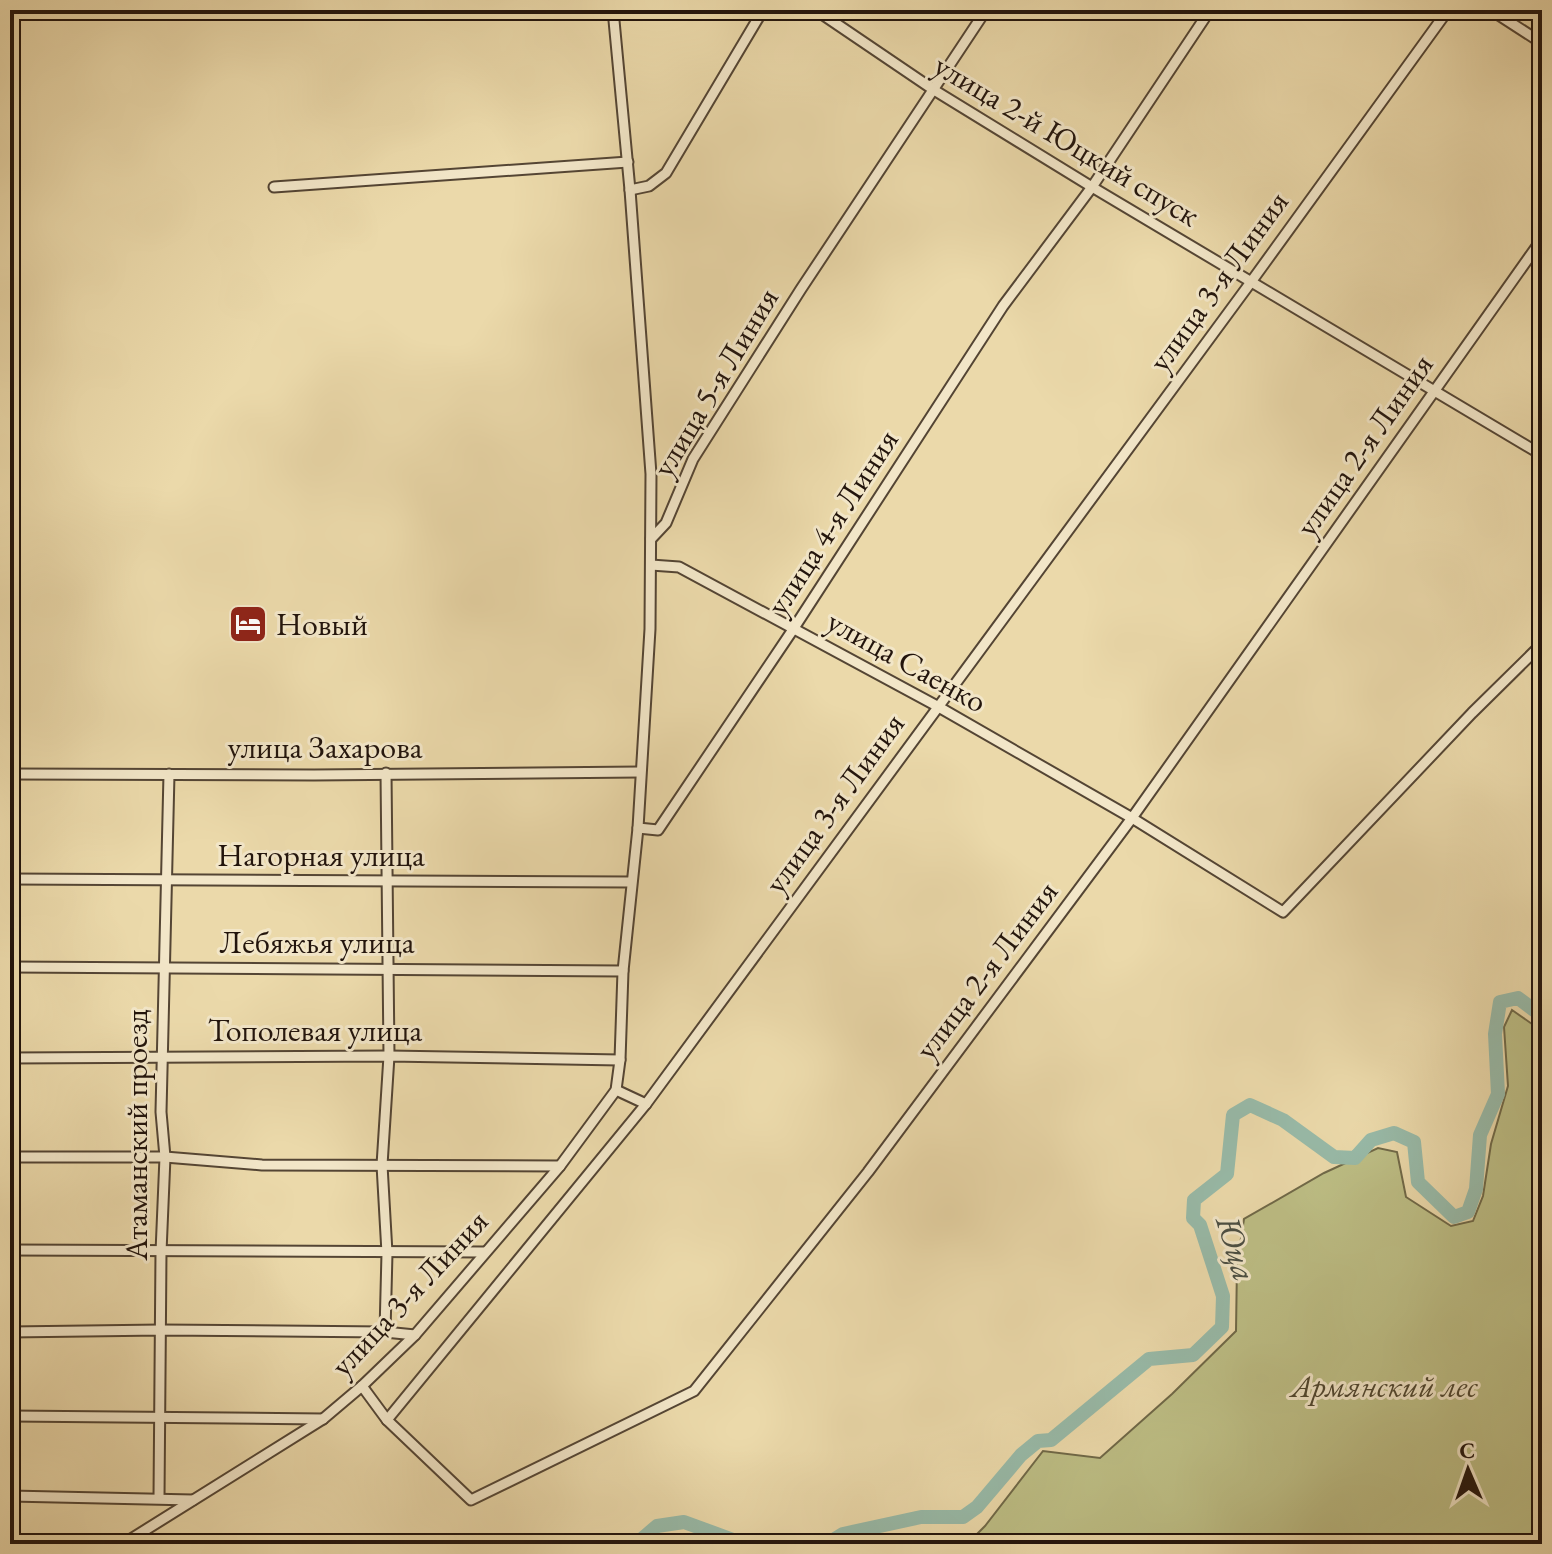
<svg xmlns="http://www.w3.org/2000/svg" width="1552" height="1554" viewBox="0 0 1552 1554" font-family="'EB Garamond',serif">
<rect width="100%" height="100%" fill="#ebd9aa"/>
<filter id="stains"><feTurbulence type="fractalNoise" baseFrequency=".0025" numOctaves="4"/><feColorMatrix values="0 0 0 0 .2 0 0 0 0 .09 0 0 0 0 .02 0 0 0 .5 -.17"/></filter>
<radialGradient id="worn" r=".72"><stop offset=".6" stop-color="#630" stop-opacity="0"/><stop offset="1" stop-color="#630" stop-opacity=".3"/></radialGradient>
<path fill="#bdbe85" stroke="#706948" stroke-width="2" d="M1512 1010 1542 1031V1544H967L985 1526 1043 1451 1100 1458 1172 1394 1236 1331 1237 1264 1244 1219 1324 1173 1378 1148 1397 1152 1406 1197 1451 1226 1473 1221 1483 1196 1491 1144 1508 1086 1504 1027Z"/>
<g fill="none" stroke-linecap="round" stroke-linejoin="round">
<g stroke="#98baa8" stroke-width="14">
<path d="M636 1544 657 1526 684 1522 744 1544"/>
<path d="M827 1544 843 1534 921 1517H963L977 1507 1021 1455 1038 1441 1051 1440 1149 1359 1193 1355 1222 1327 1223 1296 1200 1225 1193 1218 1194 1200 1227 1174 1233 1115 1250 1105 1283 1120 1334 1157 1355 1158 1371 1140 1394 1133 1414 1142 1418 1182 1454 1217 1468 1212 1476 1189 1480 1135 1498 1094 1495 1034 1500 1002 1518 998 1542 1016"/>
</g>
<g stroke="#544534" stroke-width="13">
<g id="minor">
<path d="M816 10 934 90 1092 187 1542 455"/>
<path d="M1491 10 1542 43"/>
<path d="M274 187 628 162"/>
<path d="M630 190 649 186 666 173 763 10"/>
<path d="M651 539 666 523 693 459 801 289 986 10"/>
<path d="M651 565 679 567 937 706 1132 818 1283 912 1472 713 1542 644"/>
<path d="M10 774 314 775 640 772"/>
<path d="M638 828 658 830 794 628 1003 306 1092 187 1210 10"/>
<path d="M10 879 631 882"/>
<path d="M10 967 623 971"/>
<path d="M10 1058 389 1056 620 1060"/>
<path d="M616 1090 646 1104"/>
<path d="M10 1157H165L262 1165 560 1166"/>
<path d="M10 1250 485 1252"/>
<path d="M10 1332 161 1330 385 1332 415 1335"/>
<path d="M385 1332 387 1253 382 1165 389 1056 386 773"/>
<path d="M362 1386 387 1420 471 1500 694 1391 868 1172 1132 818 1542 239"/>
<path d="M10 1416 323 1419"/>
<path d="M387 1420 646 1104 1251 282 1448 10"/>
<path d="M10 1496 193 1500"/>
<path d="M159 1498 161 1252 165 1157 161 1112 169 774"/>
<path d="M123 1544 323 1419 362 1386 415 1335 560 1166 616 1090 620 1060 623 971 638 828 650 629 651 474 630 190 613 10"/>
</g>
</g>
<use href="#minor" stroke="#f2e6c8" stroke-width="9"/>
</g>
<defs>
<g id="hotel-square" transform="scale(2)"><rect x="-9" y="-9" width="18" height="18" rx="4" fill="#8f2418" stroke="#f2e6c8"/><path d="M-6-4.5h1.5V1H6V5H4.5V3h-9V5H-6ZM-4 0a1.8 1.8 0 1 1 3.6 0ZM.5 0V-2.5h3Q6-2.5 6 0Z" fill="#fff"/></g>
</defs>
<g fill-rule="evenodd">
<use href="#hotel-square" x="248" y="624"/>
</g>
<g text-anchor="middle" stroke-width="6" stroke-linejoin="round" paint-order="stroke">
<g font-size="32" fill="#22140c" stroke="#f2e6c8">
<text transform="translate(1067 140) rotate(31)" y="11">улица 2-й Юцкий спуск</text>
<text transform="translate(1218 281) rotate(-54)" y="11">улица 3-я Линия</text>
<text transform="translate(715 382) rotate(-59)" y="11">улица 5-я Линия</text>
<text transform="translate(1364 445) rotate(-55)" y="11">улица 2-я Линия</text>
<text transform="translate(832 522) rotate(-57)" y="11">улица 4-я Линия</text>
<text transform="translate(907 661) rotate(29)" y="11">улица Саенко</text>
<text x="325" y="758">улица Захарова</text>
<text transform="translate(834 803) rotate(-54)" y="11">улица 3-я Линия</text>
<text x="321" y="866">Нагорная улица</text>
<text x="317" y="953">Лебяжья улица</text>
<text transform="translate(986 970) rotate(-53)" y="11">улица 2-я Линия</text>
<text x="315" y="1041">Тополевая улица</text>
<text transform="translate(136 1135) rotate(-90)" y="11">Атаманский проезд</text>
<text transform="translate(409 1293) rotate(-47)" y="11">улица 3-я Линия</text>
</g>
<g font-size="32" fill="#22140c" stroke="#f2e6c8" text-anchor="start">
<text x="276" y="635">Новый</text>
</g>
<g font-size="32" font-style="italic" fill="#504730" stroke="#f2e6c8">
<text x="1384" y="1397">Армянский лес</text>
</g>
<g font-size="34" font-style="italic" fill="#4b4e43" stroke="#f2e6c8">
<text transform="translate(1237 1248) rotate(73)" y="12">Юца</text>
</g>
</g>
<rect width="1552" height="1554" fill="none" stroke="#ebd9aa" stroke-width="40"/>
<rect x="12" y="12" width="1528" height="1530" fill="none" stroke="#22140c" stroke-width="4"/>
<rect x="20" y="20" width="1512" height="1514" fill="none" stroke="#22140c" stroke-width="2"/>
<g transform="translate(1468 1470) rotate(358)" stroke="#f2e6c8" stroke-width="6" paint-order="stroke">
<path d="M0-6L14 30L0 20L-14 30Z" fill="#22140c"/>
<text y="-12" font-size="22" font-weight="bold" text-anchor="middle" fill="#22140c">С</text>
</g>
<rect width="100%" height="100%" filter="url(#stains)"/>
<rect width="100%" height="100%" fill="url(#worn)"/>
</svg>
